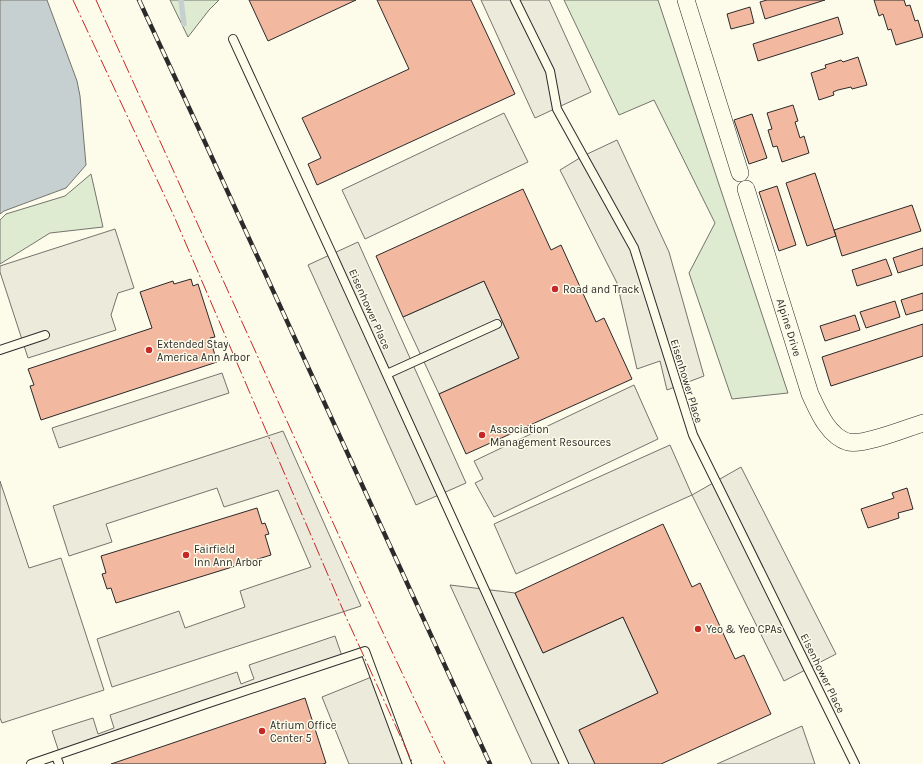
<svg xmlns="http://www.w3.org/2000/svg" width="923" height="764" font-family="Karla,sans-serif">
<rect width="100%" height="100%" fill="#fdfbea"/>
<!-- green -->
<path fill="#deebd1" stroke="#74746e" d="M170,0H219L209,10L188,37Z
M564,0H658L788,393L732,399L689,273L715,223L654,100L619,115Z
M91,174L103,227L50,233L0,264V220L6,214L65,196Z"/>
<!-- parking -->
<path fill="#eceadb" stroke="#74746e" d="M481,0H549L591,92L535,118Z
M504,113L528,162L365,239L342,190Z
M617,140L669,252L704,376L667,390L660,361L637,369L617,283L560,170L583,156Z
M115,229L134,288L118,293L111,315L116,330L28,358L0,272V266Z
M358,242L466,483L416,505L308,265Z
M484,281L519,358L439,394L403,317Z
M222,373L229,393L59,448L52,428Z
M634,385L658,439L494,517L475,483L483,479L474,461Z
M283,431L361,606L112,687L97,639L179,611L185,628L245,607L240,591L311,567L278,490L224,507L217,488L106,524L112,542L69,556L53,506Z
M670,445L692,495L741,467L836,654L784,681L692,495L516,574L494,524Z
M0,481L29,568L61,558L104,690L2,723L0,718Z
M450,585L515,593L543,653L623,617L658,693L579,730L595,764H532Z
M335,636L343,659L60,755L52,731L93,718L98,734L114,728L110,715L237,672L241,684L254,679L249,665Z
M374,676L407,764H349L322,697Z
M802,726L815,764H717Z"/>
<!-- water -->
<path fill="#c7d0d0" stroke="#74746e" d="M0,0H47L77,81L80,96L86,165L66,188L4,211L0,214Z"/>
<g fill="none" stroke-linecap="round" stroke-linejoin="round">
<!-- stream -->
<path stroke="#c7d0d0" stroke-width="5.5" d="M181,0L184,24"/>
</g>
<!-- building -->
<path fill="#f2b8a0" stroke="#2b2b2b" d="M249,0H356L268,41Z
M377,0H471L515,94L317,185L308,164L321,158L302,118L409,69Z
M767,0H825L765,19L760,2Z
M874,0H904L906,6L910,5L915,21L918,20L923,37L896,45L891,29L888,30L883,14L879,16Z
M750,7L754,23L731,29L727,14Z
M838,17L843,34L758,61L753,44Z
M858,57L867,85L852,89L851,87L838,90L833,92L834,95L819,100L811,73L826,68L825,65L832,63L841,60L843,62Z
M793,105L798,121L795,122L800,138L804,136L809,153L782,162L777,146L773,147L768,130L772,129L767,113Z
M752,114L767,158L749,164L734,120Z
M815,173L836,236L807,246L786,183Z
M777,186L796,245L779,251L759,192Z
M523,189L551,250L561,245L596,322L604,318L632,379L466,454L439,394L519,358L484,281L403,317L376,256Z
M912,205L921,231L842,256L834,230Z
M923,248V265L898,273L893,258Z
M886,259L892,275L857,286L852,270Z
M191,279L193,286L198,284L215,337L210,338L217,362L41,420L30,386L34,385L28,369L152,328L140,292L173,281L174,284Z
M923,293V310L906,315L901,300Z
M895,301L900,317L866,328L860,312Z
M855,315L860,330L825,341L820,326Z
M923,324V356L831,386L822,357Z
M907,488L913,509L898,513L899,518L868,528L861,509L894,498L892,493Z
M257,508L262,524L265,523L269,534L265,535L271,555L116,603L111,588L107,589L102,574L106,573L101,556Z
M663,524L692,587L700,583L735,659L744,655L771,714L661,764H595L579,730L658,693L623,617L543,653L515,593Z
M305,698L326,763L323,764H111Z"/>
<g fill="none" stroke-linecap="round" stroke-linejoin="round">
<!-- lane casing -->
<g stroke="#2b2b2b" stroke-width="10">
<path id="lane" d="M515,0L550,71L557,109L634,248L693,435L855,764
M233,39L332,254L564,764
M0,350L45,335
M387,374L497,324
M56,756L59,764
M31,764L203,705L365,651L407,764"/>
</g>
<!-- street casing -->
<g stroke="#2b2b2b" stroke-width="18">
<g id="street">
<path d="M686,0L740,173"/>
<path id="s1" d="M746,189L810,394C818,411 828,436 848,442C863,446 907,428 923,423"/>
</g>
</g>
<!-- lane -->
<use href="#lane" stroke="#fdfbea" stroke-width="8"/>
<!-- street -->
<use href="#street" stroke="#fdfbea" stroke-width="17"/>
<!-- rail casing -->
<g stroke="#2b2b2b" stroke-width="4.5">
<path id="rail" d="M139,0L198,127L490,764"/>
</g>
<!-- rail -->
<use href="#rail" stroke="#fdfbea" stroke-width="3" stroke-dasharray="9" stroke-linecap="butt"/>
<!-- power -->
<path stroke="#c62828" stroke-width="1" stroke-dasharray="14 3 2 3" stroke-linecap="butt" d="M73,0L174,216L346,617L413,764
M96,0L379,624L445,764"/>
</g>
<!-- markers -->
<g fill="#c62828" stroke="#fdfbea" stroke-width="1.5">
<circle cx="555" cy="289" r="4"/>
<circle cx="149" cy="350" r="4"/>
<circle cx="482" cy="435" r="4"/>
<circle cx="186" cy="555" r="4"/>
<circle cx="698" cy="629" r="4"/>
<circle cx="262" cy="731" r="4"/>
</g>
<g text-anchor="middle" stroke-width="3" stroke-linejoin="round" paint-order="stroke">
<!-- poi labels -->
<g font-size="11" fill="#2b2b2b" stroke="#fdfbea" text-anchor="start">
<text x="563" y="293">Road and Track</text>
<text x="157" y="348">Extended Stay<tspan x="157" dy="13">America Ann Arbor</tspan></text>
<text x="490" y="433">Association<tspan x="490" dy="13">Management Resources</tspan></text>
<text x="194" y="553">Fairfield<tspan x="194" dy="13">Inn Ann Arbor</tspan></text>
<text x="706" y="633">Yeo &amp; Yeo CPAs</text>
<text x="270" y="729">Atrium Office<tspan x="270" dy="13">Center 5</tspan></text>
</g>
<!-- street labels -->
<g font-size="11" fill="#2b2b2b" stroke="#fdfbea">
<text transform="translate(370 309) rotate(66)" y="4">Eisenhower Place</text>
<text dy="4" stroke="none"><textPath href="#s1" startOffset="145">Alpine Drive</textPath></text>
<text transform="translate(687 381) rotate(73)" y="4">Eisenhower Place</text>
<text transform="translate(823 673) rotate(64)" y="4">Eisenhower Place</text>
</g>
</g>
</svg>
